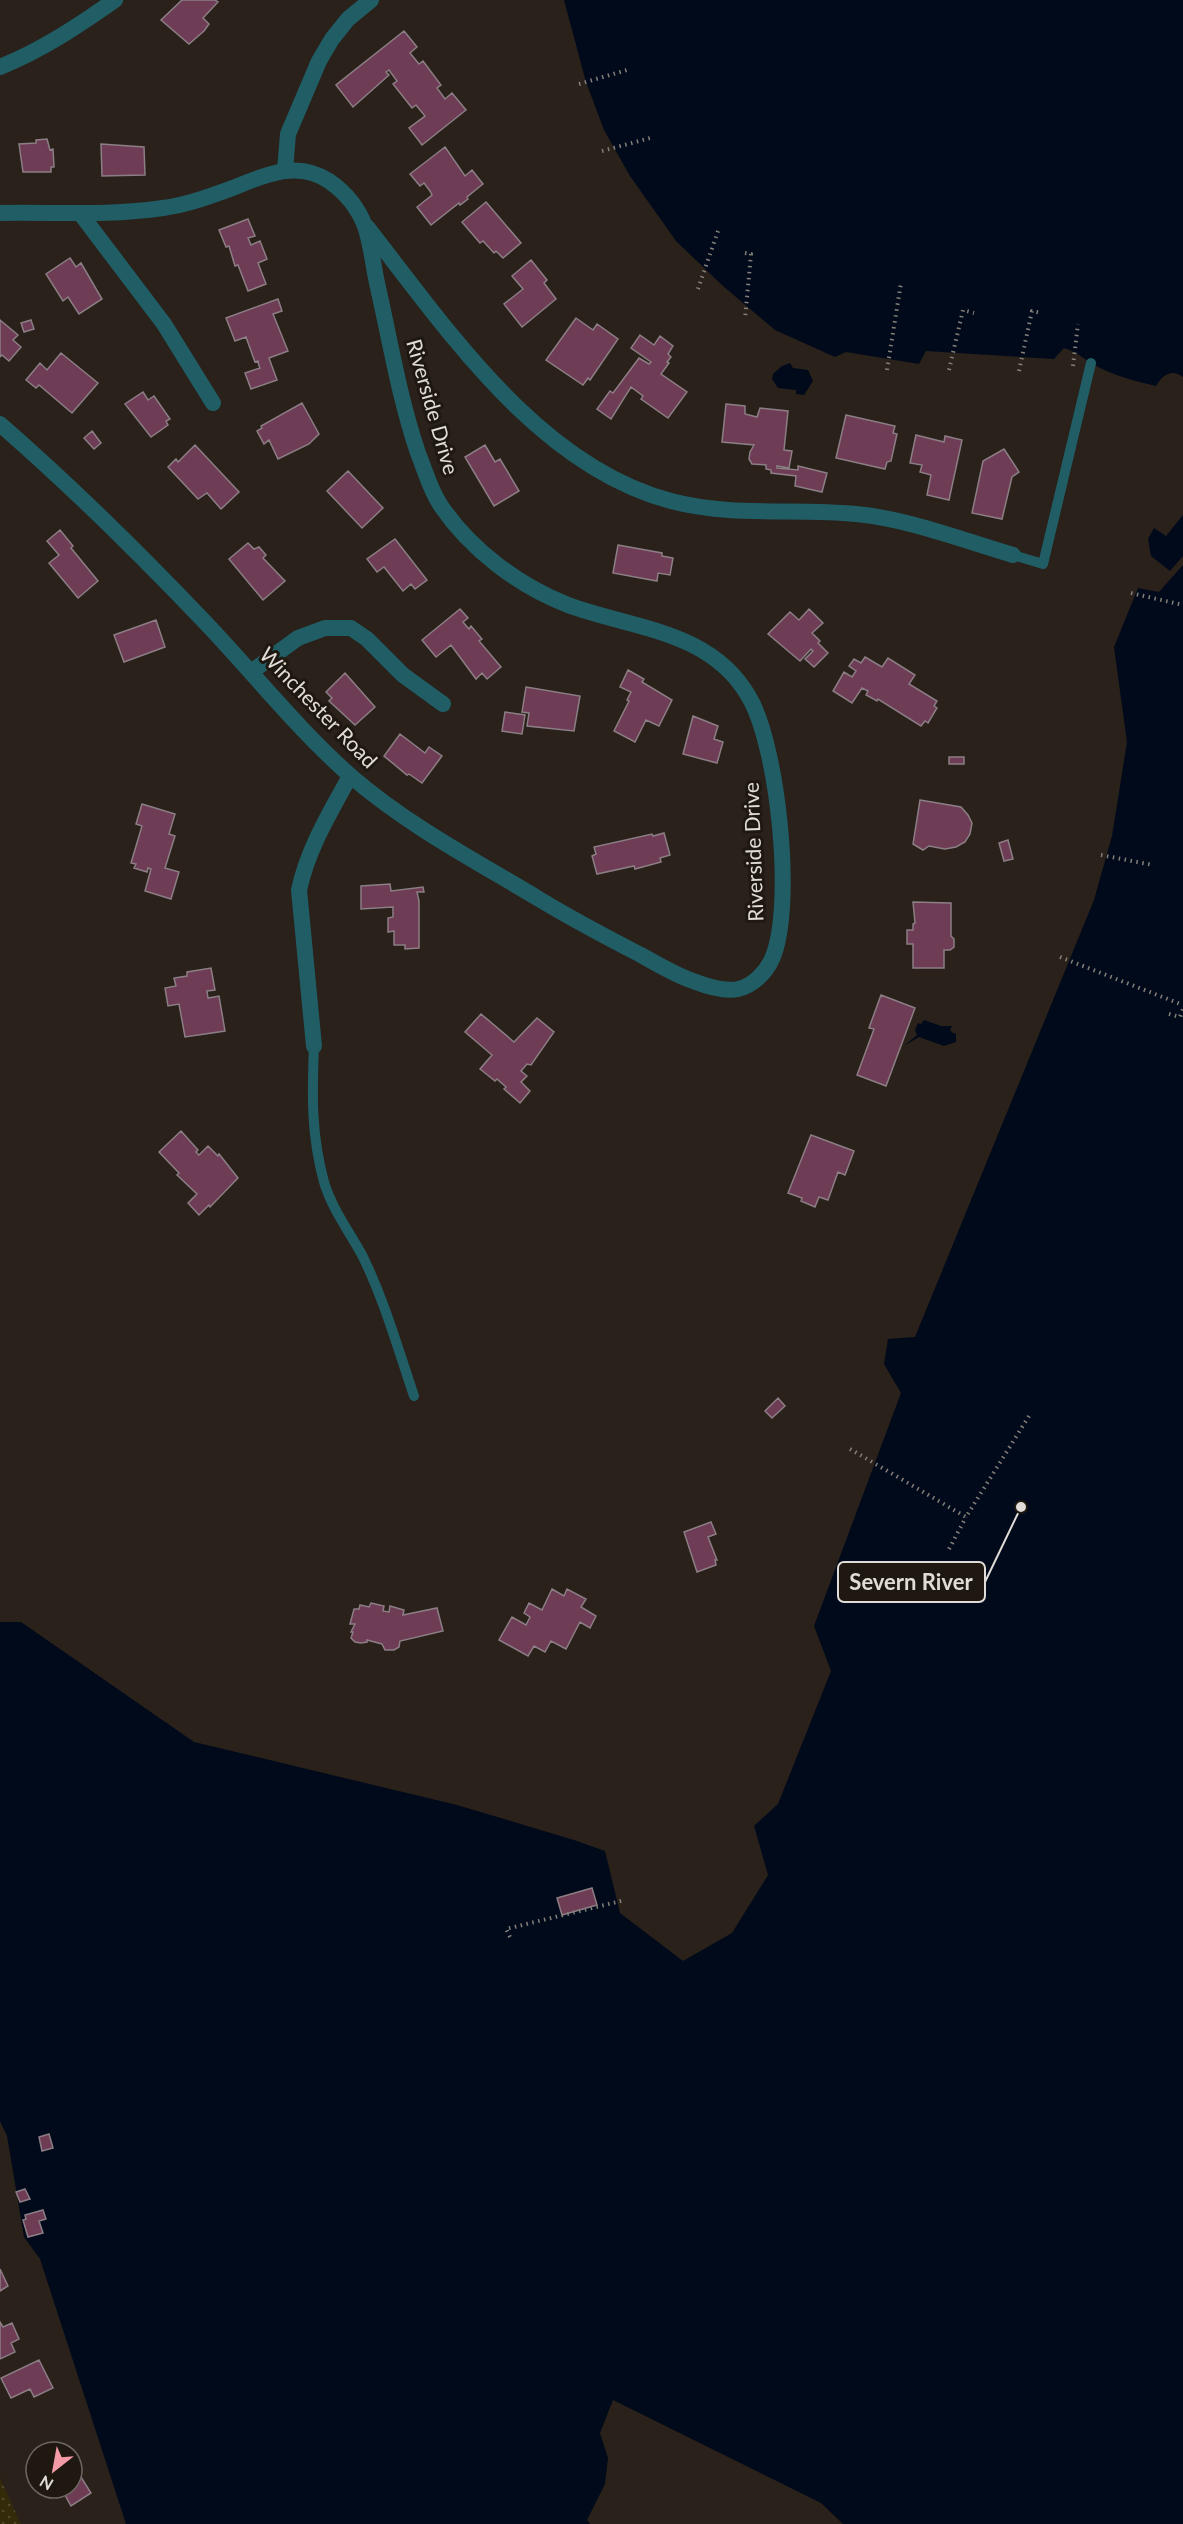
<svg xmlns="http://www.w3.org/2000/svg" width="1183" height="2524" font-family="Lato,sans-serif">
<defs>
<pattern id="sand-dots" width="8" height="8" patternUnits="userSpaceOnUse" patternTransform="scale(1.5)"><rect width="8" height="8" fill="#322a08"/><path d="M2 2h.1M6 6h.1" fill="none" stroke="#4f482b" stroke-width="1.8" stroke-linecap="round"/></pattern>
</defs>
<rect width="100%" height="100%" fill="#29211a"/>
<!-- sand -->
<path fill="url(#sand-dots)" d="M0,2478L21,2524H0Z"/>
<!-- water -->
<path fill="#000a1b" d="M564,0H1183V377C1172,368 1162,375 1156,386C1134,381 1112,375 1093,364C1081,357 1079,353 1064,348L1054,359L926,351L919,364L846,352L835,357L775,330L723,286L676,241L630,176L604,130L586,82Z
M790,363L793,368L808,370L813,381L804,395L796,394V390L778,388L772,379L773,374L782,366Z
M1183,515V556L1170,571L1151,556L1148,539L1154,528L1166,536Z
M1183,565V2524H843L821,2503L613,2400L600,2433L608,2458L605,2484L587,2520L590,2524H126L40,2259L24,2237L7,2136L0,2121V1622H21L194,1742L457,1805L574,1840L605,1851L620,1913L683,1961L732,1933L768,1875L754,1826L778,1804L831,1671L814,1626L901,1393L884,1364L888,1339L915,1337L1094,900L1112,836L1127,742L1114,647L1138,588L1159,592Z
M924,1020L941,1026H952L950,1030L954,1034L956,1033V1042L944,1046L919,1037L904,1046L917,1035L915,1030L918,1023L921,1024Z"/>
<!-- building -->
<path fill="#6f3c56" stroke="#8b7e84" stroke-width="1.5" d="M182,0H215L218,2L203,18L209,24L204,31L189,44L161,20Z
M404,31L417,47L410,53L419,64L423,61L441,85L437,88L445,99L452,93L466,110L422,145L409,128L425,116L416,105L412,108L393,84L397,81L389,70L386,72L389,75L353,107L336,85Z
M47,139L50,150L53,149L54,167H51V172H23L19,144L36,143V140Z
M101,144L144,147L145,175L102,176Z
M445,147L465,176L472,170L483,184L467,197L468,199L460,205L459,203L431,225L417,207L432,195L430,191L424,183L420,186L410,174Z
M486,202L521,243L503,258L496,251L494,253L483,241L480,243L462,222Z
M248,219L255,236L248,238L251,245L260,241L267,259L258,263L266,284L248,291L238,265L235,266L229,246L226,247L219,230Z
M70,258L76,267L81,263L102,299L79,314L68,297L63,301L46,274Z
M531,260L547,280L544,283L556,299L522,327L504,304L523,289L512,276Z
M278,299L282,311L273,314L288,351L269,358L277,380L251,389L245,373L260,368L259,366L258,361L255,362L246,337L235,341L226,318Z
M576,318L593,330L597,324L618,339L590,380L588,378L583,385L546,360Z
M0,320L18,335L13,340L21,347L9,361L2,355L0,357Z
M31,320L34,329L24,332L21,323Z
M640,335L654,345L660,336L673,346L668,354L671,357L667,362L669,363L661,374L687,392L668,418L641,399L643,396L631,387L611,419L597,409L610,391L613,393L639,358L649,364L651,362L631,348Z
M61,353L98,383L72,413L39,385L36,388L26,380L40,363L47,370Z
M143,392L148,400L154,396L170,419L166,421L168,425L151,437L125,404Z
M302,403L319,434L309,444L278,459L269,440L264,444L257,431L262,428L261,426Z
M726,404L745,406V414L757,417L760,408L788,411L784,450L792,451L789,468L777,466V468L798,470V466L827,473L822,492L795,486L796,476L771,473V470L766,469V465L752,464L749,459L750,452L754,445L722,442Z
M846,415L895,426L893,433L897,434L891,461L887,462L885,469L836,458Z
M92,431L101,443L94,449L84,438Z
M916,435L944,442L945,436L962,440L949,500L927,495L931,475L920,472L922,465L910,463Z
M195,445L239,492L221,509L207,493L198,499L168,467L176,459L178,462Z
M485,445L495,462L500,459L519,491L494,506L465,457Z
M1004,449L1019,472L1012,477L1002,519L972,513L983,461Z
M348,471L383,508L362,528L327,491Z
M60,530L73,546L71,548L98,581L78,598L49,563L59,555L47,541Z
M395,539L427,580L415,589L411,584L403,591L384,567L377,572L367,559Z
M248,543L254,549L259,547L266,555L263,558L285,581L263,600L229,559Z
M618,545L662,553V556L673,558L670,575L658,573L657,581L613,573Z
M460,609L468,618L463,622L469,629L471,626L482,639L479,641L501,667L487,679L482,673L476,679L451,645L436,657L422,640Z
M809,609L823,623L812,633L820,641L818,643L828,653L814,667L805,659L813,651L811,649L800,661L768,634L790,612L799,620Z
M156,620L165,647L124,662L114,635Z
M865,657L882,667L888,658L915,675L909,684L937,701L934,706L937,708L928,723L925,721L921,726L878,699L877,701L866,695L868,691L862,688L852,703L833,691L844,672L852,677L856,671L849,666L854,659L861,663Z
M628,670L644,679L642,682L672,700L659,726L646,720L635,742L614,731L629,701L627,700L631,692L620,687Z
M345,673L375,707L355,725L329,701L332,698L326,692Z
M526,687L580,696L574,731L527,726L529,713L522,712Z
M505,712L525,715L522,734L502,731Z
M693,716L718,726L714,739L723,742L717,763L683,754Z
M400,734L425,753L429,747L442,756L422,783L409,774L407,775L384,756Z
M949,757H964V764H949Z
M920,800L961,807L968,815L972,823L970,834L965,842L956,847L945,849L929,846L923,850L913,844Z
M142,804L175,814L169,834L175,836L165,868L179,872L171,899L145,891L151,869L148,868L147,872L134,868L136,864L131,863L142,826L136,824Z
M664,833L670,855L660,858L661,862L635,869L634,866L597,874L592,856L596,854L594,847L652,834L653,836Z
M1008,840L1013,859L1004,861L999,843Z
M390,884L391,891L423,887L424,892H417L419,901V948L405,949V945H394V931L388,932V918L393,917V907L361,909V886Z
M913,902L951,903V936L954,939V947L950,950H944V968H913V944H907V930H913V924L915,923Z
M211,968L215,990L207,991L208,998L219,996L225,1031L185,1037L179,1004L168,1006L165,988L176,986L174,978L187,976V972Z
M881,995L915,1008L886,1086L857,1075L874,1029L869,1028Z
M481,1014L514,1042L537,1018L554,1032L531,1065L527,1064L521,1071L527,1076L521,1082L530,1091L520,1103L504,1089L506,1087L497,1079L495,1081L480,1069L492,1055L465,1032Z
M181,1131L198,1150L196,1152L199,1155L208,1146L218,1156L219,1154L238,1178L210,1207L209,1205L199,1215L188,1203L197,1194L177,1175L179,1173L159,1152Z
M811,1135L854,1151L845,1175L838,1172L828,1200L819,1197L815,1207L801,1201L802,1198L788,1193Z
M778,1398L785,1406L772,1418L765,1411Z
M711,1522L716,1534L708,1537L717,1560H715L716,1565L697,1572L684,1532Z
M552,1589L564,1596L567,1589L586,1599L581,1607L596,1616L590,1628L580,1622L566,1649L551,1641L545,1652L534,1646L528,1656L499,1640L512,1617L526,1625L530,1617L524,1613L529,1603L542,1610Z
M371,1603L384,1606L383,1611L389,1612L390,1606L404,1610L403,1615L437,1608L443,1631L400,1641L399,1647L394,1650H385L382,1644L367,1640V1642L361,1643L355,1642L351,1638L353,1632H351L355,1624H350L354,1609H359L360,1605L369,1607Z
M592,1888L597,1905L562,1915L557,1898Z
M49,2134L53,2148L42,2151L39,2137Z
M25,2189L30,2199L20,2202L16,2192Z
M43,2210L46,2219L39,2221L43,2233L28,2237L23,2220L26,2219L25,2215Z
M0,2269L8,2286L0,2291Z
M0,2322L3,2327L12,2323L19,2339L11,2343L15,2352L0,2359Z
M39,2360L53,2388L34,2397L30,2389L11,2398L1,2378Z
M73,2475L76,2480L81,2477L91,2493L71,2506L61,2488H72Z"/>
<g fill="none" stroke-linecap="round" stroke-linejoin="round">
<!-- path -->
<path stroke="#857f79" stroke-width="4" stroke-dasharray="1.5 4.5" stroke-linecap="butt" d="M579,84L627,70
M602,151L654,137
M745,253L751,254L745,319
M698,289L718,231
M1073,366L1078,324
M887,370L901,283
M949,370L963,310L974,313
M1019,371L1032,311L1041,313
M1131,593L1183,605
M1101,855L1153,865
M1060,957L1183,1005
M1169,1014L1180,1017L1183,1009
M850,1449L966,1517L1029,1416
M949,1549L966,1517
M510,1937L506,1929L625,1900"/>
<!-- service -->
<path stroke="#205d65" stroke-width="10" d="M1013,555L1043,564L1091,363
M314,1046C312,1095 311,1134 324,1182C332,1209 349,1231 362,1255C384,1299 398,1349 414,1396"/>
<!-- minor -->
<path stroke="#205d65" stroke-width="16" d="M0,67C42,50 78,26 115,0
M285,170L288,134L319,61L332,39L348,19L371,0
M0,213C54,212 109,216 163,208C186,205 208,197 230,189C263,176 296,159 329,181C345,192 358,208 365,226C371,244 373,264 377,283C390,340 399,397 418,453C425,470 430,490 441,506C471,550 519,586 568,605C633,629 711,630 749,697C778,746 795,907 772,959C766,972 753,986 738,989C724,992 706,986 693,981C675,975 657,964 641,955C606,937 572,919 539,899C476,861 409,826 353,778C298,730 252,671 201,618C137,551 70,485 0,424
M80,213L164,324L213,403
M367,227C447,329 538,466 671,501C731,517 795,508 856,514C909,519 962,540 1013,555
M251,672L298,638L325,628H351L367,639L403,675L443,704
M314,1046L299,890C308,848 330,813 350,776"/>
</g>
<g text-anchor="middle" stroke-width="6" stroke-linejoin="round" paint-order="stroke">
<!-- street labels -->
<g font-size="21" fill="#e1dcd7" stroke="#1f1811">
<text transform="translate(432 407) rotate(74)" y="7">Riverside Drive</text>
<text transform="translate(318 708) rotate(46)" y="7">Winchester Road</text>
<text transform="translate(754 852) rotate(-92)" y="7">Riverside Drive</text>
</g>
</g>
<!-- callouts -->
<path fill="none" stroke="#e1dcd7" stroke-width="2" d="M1021 1507L985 1582"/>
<circle fill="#e1dcd7" stroke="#1f1811" stroke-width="2" cx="1021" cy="1507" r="6"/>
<rect fill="#1f1811" stroke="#e1dcd7" stroke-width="2" x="838" y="1562" width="147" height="40" rx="6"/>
<g font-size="22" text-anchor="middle" font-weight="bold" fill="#e1dcd7">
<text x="911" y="1590">Severn River</text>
</g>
<!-- north arrow -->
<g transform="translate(54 2470) rotate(211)"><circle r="28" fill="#1f1811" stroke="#6d6660" stroke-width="1.5"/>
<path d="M0-4.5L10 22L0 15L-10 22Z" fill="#f39aa7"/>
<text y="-9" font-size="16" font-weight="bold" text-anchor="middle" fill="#e1dcd7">N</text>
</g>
</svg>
